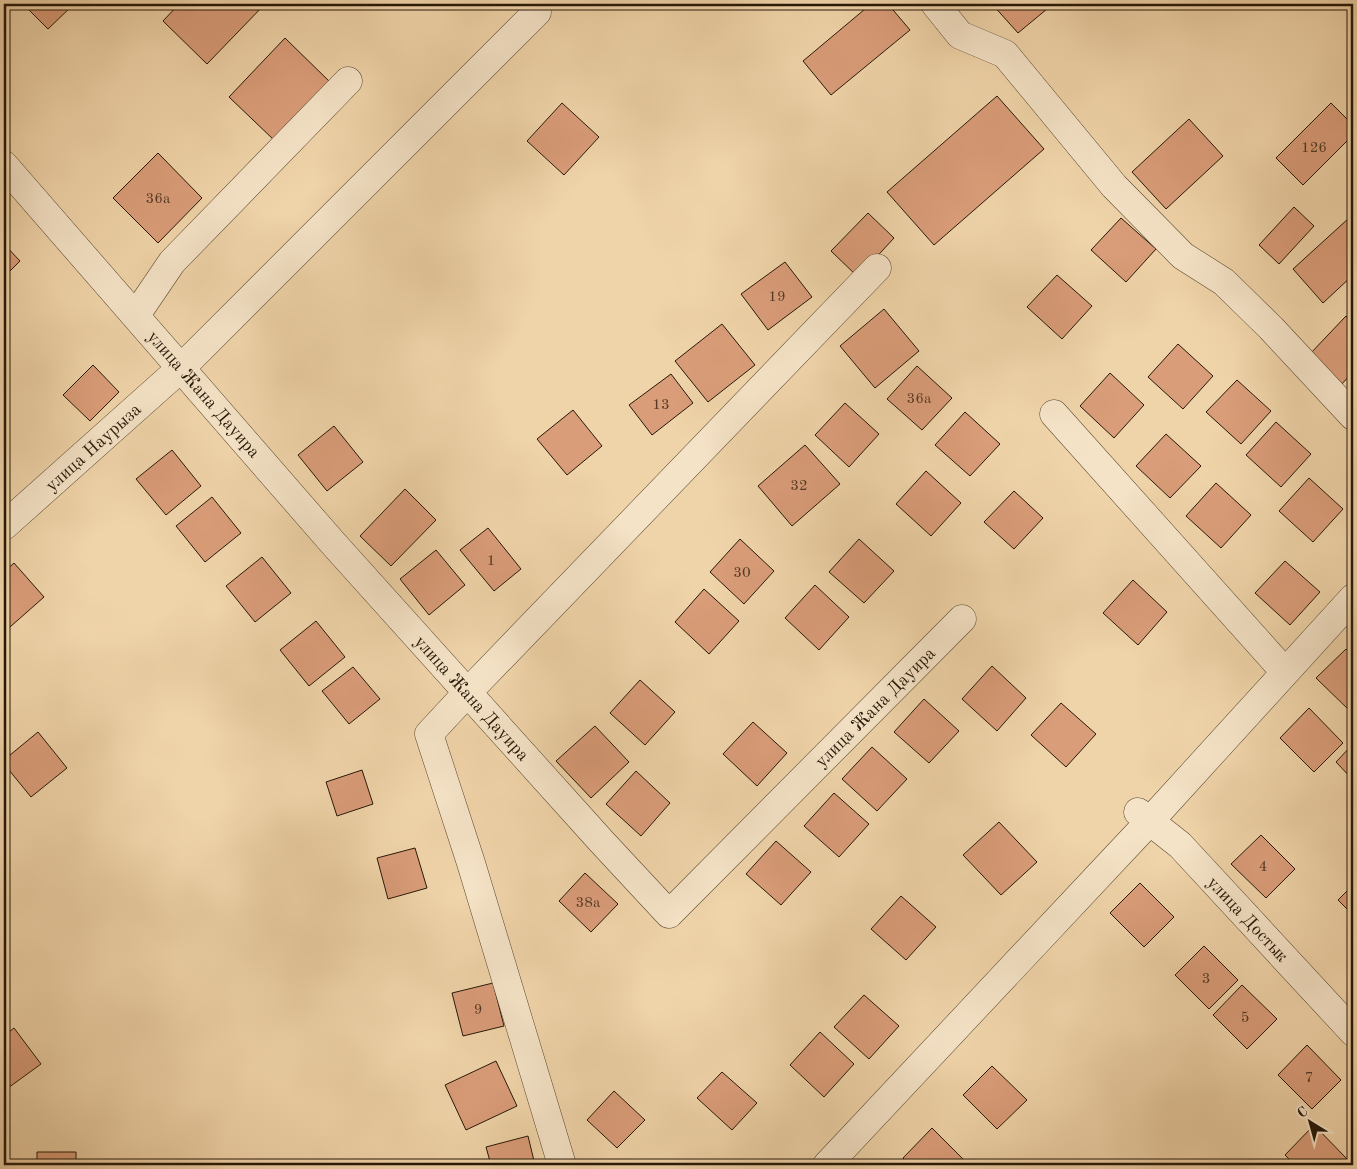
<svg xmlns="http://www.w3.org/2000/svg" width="1357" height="1169" font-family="'Old Standard TT',serif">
<rect width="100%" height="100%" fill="#f0d4a9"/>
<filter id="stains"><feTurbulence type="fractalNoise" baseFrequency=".004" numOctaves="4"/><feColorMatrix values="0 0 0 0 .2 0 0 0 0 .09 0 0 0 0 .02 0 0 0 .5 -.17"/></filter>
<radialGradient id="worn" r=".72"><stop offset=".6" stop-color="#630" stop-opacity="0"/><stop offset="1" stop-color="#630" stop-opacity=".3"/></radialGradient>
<!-- building -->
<path fill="#da9d79" stroke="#261808" d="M23,4H74L48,29Z
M179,4H265L207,64L163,21Z
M871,4H888L910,30L831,95L803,61Z
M992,4H1053L1018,33Z
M285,38L331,83L275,141L229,97Z
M997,96L1044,149L934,245L887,192Z
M562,103L599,137L564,175L527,141Z
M1331,103L1353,125V135L1303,185L1276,158Z
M1189,119L1223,156L1166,209L1132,172Z
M158,153L202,198L158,243L113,198Z
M1294,207L1314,226L1279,264L1259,245Z
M868,213L894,238L858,277L831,251Z
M1121,218L1156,249L1126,282L1091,250Z
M1349,218L1353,223V275L1323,303L1293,269Z
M4,244L20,261L4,277Z
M785,262L812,297L768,330L741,294Z
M1057,275L1092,306L1062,339L1027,307Z
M884,309L919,351L875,388L840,346Z
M1346,316L1353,324V372L1340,386L1309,355Z
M722,324L755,365L708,402L675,361Z
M1178,344L1213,376L1183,409L1148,377Z
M93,365L119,392L90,421L63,395Z
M917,366L952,398L922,430L887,399Z
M1110,373L1144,405L1114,438L1080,406Z
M671,374L693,403L652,435L629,405Z
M1237,380L1271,411L1241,444L1206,412Z
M845,403L879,434L849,467L815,435Z
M573,410L602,446L567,475L537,439Z
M965,412L1000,444L970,476L935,445Z
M1276,422L1311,454L1281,487L1246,455Z
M334,426L363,462L327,491L298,455Z
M1166,434L1201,466L1170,498L1136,466Z
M805,445L840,484L792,526L758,486Z
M172,450L201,486L166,515L136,479Z
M926,471L961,503L931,536L896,504Z
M1309,478L1343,509L1313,542L1279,511Z
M1216,483L1251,515L1221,548L1186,516Z
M405,489L436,520L391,566L360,536Z
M1014,491L1043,518L1014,549L984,522Z
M212,497L241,533L205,562L176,526Z
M488,528L521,569L494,591L460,550Z
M740,539L774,571L744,604L710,572Z
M859,539L894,571L864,603L829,572Z
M436,550L465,585L429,615L400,579Z
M262,557L291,593L255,622L226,586Z
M1285,561L1320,592L1290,625L1255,593Z
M14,563L44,597L10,627L4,620V572Z
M1133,580L1167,612L1138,645L1103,613Z
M815,585L849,617L819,650L785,618Z
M704,589L739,621L709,654L675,622Z
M316,621L345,657L309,686L280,650Z
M1346,649L1353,656V709L1351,712L1316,678Z
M992,666L1026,698L997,731L962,699Z
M353,667L380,699L349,724L322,691Z
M640,680L675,712L645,745L610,713Z
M924,699L959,731L929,763L894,732Z
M1061,703L1096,734L1066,767L1031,735Z
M1309,708L1343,743L1314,772L1280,738Z
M753,722L787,753L757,786L723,754Z
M595,726L629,762L591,798L556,761Z
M38,732L67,768L31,797L4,764V760Z
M1353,744V780L1336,762Z
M872,747L907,779L877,811L842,779Z
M362,770L373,804L337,816L326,782Z
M636,771L670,803L641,836L606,804Z
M834,793L869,824L839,857L804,826Z
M999,822L1037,862L1001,895L963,855Z
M1261,835L1295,869L1266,898L1231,864Z
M776,841L811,872L781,905L746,874Z
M415,848L427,888L388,899L377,858Z
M585,873L618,904L591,932L559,901Z
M1140,883L1174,917L1144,947L1110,913Z
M1353,885V915L1338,900Z
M901,896L936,927L906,960L871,929Z
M1204,946L1238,980L1209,1009L1175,975Z
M493,983L504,1026L463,1036L452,993Z
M1242,985L1277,1019L1247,1049L1213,1015Z
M864,995L899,1026L869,1059L834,1027Z
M14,1028L41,1064L8,1088L4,1083V1036Z
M820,1032L854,1064L824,1097L790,1065Z
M1307,1045L1341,1080L1312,1109L1278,1075Z
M496,1061L517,1106L466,1130L445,1085Z
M992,1066L1027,1100L997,1129L963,1095Z
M722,1072L757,1103L732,1130L697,1098Z
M614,1091L645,1120L617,1148L587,1120Z
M1314,1125L1348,1160L1343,1165H1295L1285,1155Z
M932,1128L966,1162L963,1165H910L903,1158Z
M528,1136L535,1165H491L486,1147Z
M37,1152H76V1165H37Z"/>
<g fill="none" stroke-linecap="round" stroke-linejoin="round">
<!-- minor casing -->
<g stroke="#584730" stroke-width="29">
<path id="minor" d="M935,4L960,35L1005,54L1114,186L1183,256L1224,282L1271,328L1353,416
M4,165L332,542L602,842L669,914L962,619
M136,315L172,262L348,81
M1054,414L1285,672
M4,526L181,368L537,12
M1138,812L1180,845L1353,1032
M562,1165L471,863L429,734L467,693L877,268
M827,1165L1149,822L1353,598"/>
</g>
<!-- minor -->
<use href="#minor" stroke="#f5e3c7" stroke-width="28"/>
</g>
<g text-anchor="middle" stroke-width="4.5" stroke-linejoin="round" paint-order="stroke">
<!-- number labels -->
<g font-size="15" fill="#533924">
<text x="1314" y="152">126</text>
<text x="158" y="203">36а</text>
<text x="777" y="301">19</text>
<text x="919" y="403">36а</text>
<text x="661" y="409">13</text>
<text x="799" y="490">32</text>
<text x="491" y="565">1</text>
<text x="742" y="577">30</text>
<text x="1263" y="871">4</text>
<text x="588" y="907">38а</text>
<text x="1206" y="983">3</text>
<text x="478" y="1014">9</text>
<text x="1245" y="1022">5</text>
<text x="1309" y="1082">7</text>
</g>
<!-- street labels -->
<g font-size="18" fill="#261808" stroke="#f5e3c7">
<text transform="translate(204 394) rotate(49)" y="6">улица Жана Дауира</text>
<text transform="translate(93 447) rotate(-42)" y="6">улица Наурыза</text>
<text transform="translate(472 698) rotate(48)" y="6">улица Жана Дауира</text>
<text transform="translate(875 707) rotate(-45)" y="6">улица Жана Дауира</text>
<text transform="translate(1248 919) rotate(47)" y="6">улица Достык</text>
</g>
</g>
<!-- margin -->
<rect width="1357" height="1169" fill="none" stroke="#f0d4a9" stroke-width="20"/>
<rect x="5" y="5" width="1347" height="1159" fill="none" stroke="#261808" stroke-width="2.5"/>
<rect x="10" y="10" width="1337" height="1149" fill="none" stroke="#261808"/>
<!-- north arrow -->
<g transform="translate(1310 1122) rotate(323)" stroke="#f5e3c7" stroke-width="4" paint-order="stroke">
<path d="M0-4L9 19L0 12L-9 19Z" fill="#261808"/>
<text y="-8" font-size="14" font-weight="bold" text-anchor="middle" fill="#261808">С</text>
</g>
<rect width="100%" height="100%" filter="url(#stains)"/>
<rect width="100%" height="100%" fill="url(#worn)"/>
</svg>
